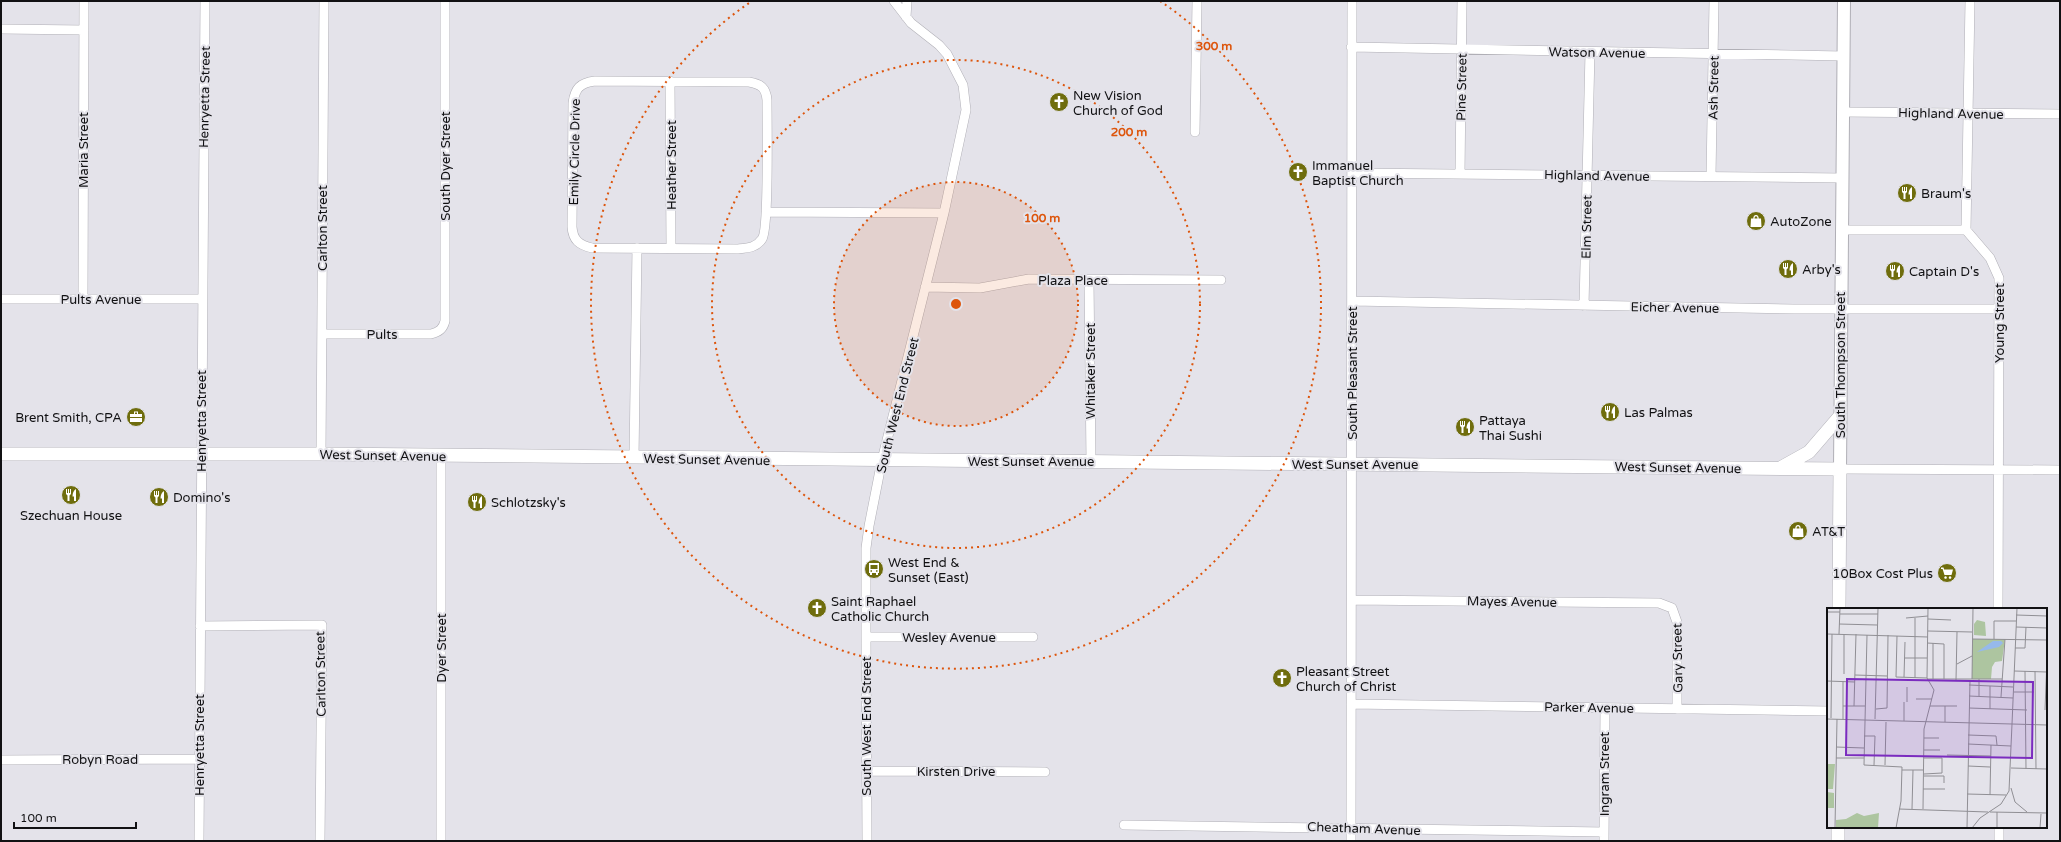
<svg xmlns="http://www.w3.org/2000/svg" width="2061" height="842" font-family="'Varela Round',sans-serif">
<rect width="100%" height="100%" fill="#e4e3ea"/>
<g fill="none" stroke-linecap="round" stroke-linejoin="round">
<!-- minor casing -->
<g stroke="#b0afb6" stroke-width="10">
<path id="minor" d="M1970,1L1966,230L1990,258L1999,278L1998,609
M906,17L907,1
M1,29L84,30
M1351,47L1843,56
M595,81L749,82C761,84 766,88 767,100C767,120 769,230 762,239C756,248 747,248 737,249L592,248C579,245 573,240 572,227L573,103C575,88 580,83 595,81Z
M670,81L671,248
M1842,112L2060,114
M1195,132L1197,1
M1352,173L1842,178
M1460,174L1462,1
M1711,176L1714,1
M766,212L944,213
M1841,230H1966
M1089,280L1091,462
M925,287L980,288L1029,279L1221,280
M1,299H202
M83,299L84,1
M1352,301L1794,309H1999
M1584,306L1590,52
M322,334H431C439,332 443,329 445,321V1
M321,454L324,1
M441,456V841
M634,458L637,248
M1840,469L2060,470
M1352,600L1659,603L1672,608L1677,622V709
M200,626L322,625L320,841
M866,637H1033
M1351,704L1828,711
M1,760L199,759
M867,771L1045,772
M1124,825L1604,832
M1999,827V841
M199,841L205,1
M867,841L866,637V548L869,526L882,460L944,213L966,110L963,85L947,54L939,45L911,23L894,1
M1351,841L1352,1
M1604,841L1605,708"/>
</g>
<!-- major casing -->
<g stroke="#b0afb6" stroke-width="14">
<path id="major" d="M1840,469L1844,1"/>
</g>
<!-- highway casing -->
<g stroke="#b0afb6" stroke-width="14">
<path id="highway" d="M1,454H321L1840,469L1839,609
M1782,467L1809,452L1840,416
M1838,827V841"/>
</g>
<!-- minor -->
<use href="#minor" stroke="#fff" stroke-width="9"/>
<!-- major -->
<use href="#major" stroke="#fff" stroke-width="12"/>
<!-- highway -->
<use href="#highway" stroke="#fff" stroke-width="13"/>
</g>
<!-- distance rings -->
<circle cx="956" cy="304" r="122" fill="#dd550c" fill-opacity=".12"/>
<g fill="none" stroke="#dd550c" stroke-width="2" stroke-dasharray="2 4">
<circle cx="956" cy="304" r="122"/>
<circle cx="956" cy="304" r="244"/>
<path d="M1160 1A365 365 0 1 1 752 1"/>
</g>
<!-- icons -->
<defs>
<g id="church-disc" transform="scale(1)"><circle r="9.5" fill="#6f6d0d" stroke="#e4e3ea"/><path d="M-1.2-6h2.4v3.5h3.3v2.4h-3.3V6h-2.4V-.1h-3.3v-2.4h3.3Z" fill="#fff"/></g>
<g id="restaurant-disc" transform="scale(1)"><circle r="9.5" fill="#6f6d0d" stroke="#e4e3ea"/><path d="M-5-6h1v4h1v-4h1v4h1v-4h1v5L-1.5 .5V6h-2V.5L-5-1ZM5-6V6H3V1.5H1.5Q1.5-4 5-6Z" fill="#fff"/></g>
<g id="shop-disc" transform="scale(1)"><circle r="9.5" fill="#6f6d0d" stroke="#e4e3ea"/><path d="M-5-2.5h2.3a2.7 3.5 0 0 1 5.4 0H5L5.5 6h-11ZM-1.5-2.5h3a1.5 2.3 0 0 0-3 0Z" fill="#fff"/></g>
<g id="office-disc" transform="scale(1)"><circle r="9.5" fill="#6f6d0d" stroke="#e4e3ea"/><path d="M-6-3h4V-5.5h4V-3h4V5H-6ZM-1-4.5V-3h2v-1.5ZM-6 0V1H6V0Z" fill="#fff"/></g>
<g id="bus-disc" transform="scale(1)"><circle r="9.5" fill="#6f6d0d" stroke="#e4e3ea"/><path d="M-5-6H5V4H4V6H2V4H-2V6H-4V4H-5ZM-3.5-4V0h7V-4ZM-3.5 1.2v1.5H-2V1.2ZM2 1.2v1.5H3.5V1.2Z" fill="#fff"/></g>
<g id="supermarket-disc" transform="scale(1)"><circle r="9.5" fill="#6f6d0d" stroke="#e4e3ea"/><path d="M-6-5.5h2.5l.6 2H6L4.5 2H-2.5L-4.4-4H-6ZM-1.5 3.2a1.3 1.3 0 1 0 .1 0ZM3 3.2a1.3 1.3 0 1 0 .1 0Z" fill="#fff"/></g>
</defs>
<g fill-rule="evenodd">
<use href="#church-disc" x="1059" y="102"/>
<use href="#church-disc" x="1298" y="172"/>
<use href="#restaurant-disc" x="1907" y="193"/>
<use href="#shop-disc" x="1756" y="221"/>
<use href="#restaurant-disc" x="1788" y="269"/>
<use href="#restaurant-disc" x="1895" y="271"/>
<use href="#restaurant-disc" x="1610" y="412"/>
<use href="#office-disc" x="136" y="417"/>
<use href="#restaurant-disc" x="1465" y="427"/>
<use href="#restaurant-disc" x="71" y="495"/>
<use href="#restaurant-disc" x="159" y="497"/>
<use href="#restaurant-disc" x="477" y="502"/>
<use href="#shop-disc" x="1798" y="531"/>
<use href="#bus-disc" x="874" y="569"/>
<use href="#supermarket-disc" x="1947" y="573"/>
<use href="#church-disc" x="817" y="608"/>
<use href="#church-disc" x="1282" y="678"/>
</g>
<g text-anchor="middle" stroke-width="4" stroke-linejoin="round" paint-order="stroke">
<!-- street labels -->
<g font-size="13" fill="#111113" stroke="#e4e3ea">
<text transform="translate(1597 52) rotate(1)" y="5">Watson Avenue</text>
<text transform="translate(1461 87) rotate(-89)" y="5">Pine Street</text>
<text transform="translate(1713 88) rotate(-89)" y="5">Ash Street</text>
<text transform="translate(204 97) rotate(-89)" y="5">Henryetta Street</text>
<text transform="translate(1951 113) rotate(1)" y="5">Highland Avenue</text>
<text transform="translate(83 150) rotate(-90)" y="5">Maria Street</text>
<text transform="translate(574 152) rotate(-89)" y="5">Emily Circle Drive</text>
<text transform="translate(671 165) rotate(-90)" y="5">Heather Street</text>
<text transform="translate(445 166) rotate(-90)" y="5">South Dyer Street</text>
<text transform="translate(1597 175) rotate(1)" y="5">Highland Avenue</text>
<text transform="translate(1586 227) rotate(-89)" y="5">Elm Street</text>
<text transform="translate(322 228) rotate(-90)" y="5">Carlton Street</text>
<text x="1073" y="285">Plaza Place</text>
<text x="101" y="304">Pults Avenue</text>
<text transform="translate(1675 307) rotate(1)" y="5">Eicher Avenue</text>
<text transform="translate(1999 323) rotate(-90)" y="5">Young Street</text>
<text x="382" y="339">Pults</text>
<text transform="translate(1840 365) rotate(-90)" y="5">South Thompson Street</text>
<text transform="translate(1090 371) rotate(-90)" y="5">Whitaker Street</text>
<text transform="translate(1352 373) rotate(-90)" y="5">South Pleasant Street</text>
<text transform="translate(897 405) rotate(-76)" y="5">South West End Street</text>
<text transform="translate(201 421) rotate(-90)" y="5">Henryetta Street</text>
<text transform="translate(383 455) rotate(1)" y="5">West Sunset Avenue</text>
<text transform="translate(707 459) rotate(1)" y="5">West Sunset Avenue</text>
<text x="1031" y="466">West Sunset Avenue</text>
<text x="1355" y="469">West Sunset Avenue</text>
<text transform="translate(1678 467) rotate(1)" y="5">West Sunset Avenue</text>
<text transform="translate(1512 601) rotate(1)" y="5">Mayes Avenue</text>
<text x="949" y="642">Wesley Avenue</text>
<text transform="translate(441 648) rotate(-90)" y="5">Dyer Street</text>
<text transform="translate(1677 658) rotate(-91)" y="5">Gary Street</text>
<text transform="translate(320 674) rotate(-91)" y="5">Carlton Street</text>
<text transform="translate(1589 707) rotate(1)" y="5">Parker Avenue</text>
<text transform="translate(866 726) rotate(-90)" y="5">South West End Street</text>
<text transform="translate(199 745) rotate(-90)" y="5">Henryetta Street</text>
<text x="100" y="764">Robyn Road</text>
<text x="956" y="776">Kirsten Drive</text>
<text transform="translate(1604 774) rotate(-90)" y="5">Ingram Street</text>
<text transform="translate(1364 828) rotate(2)" y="5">Cheatham Avenue</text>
</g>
<!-- poi labels -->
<g font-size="13" fill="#111113" stroke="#e4e3ea" text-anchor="start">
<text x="1073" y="100">New Vision<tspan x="1073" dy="15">Church of God</tspan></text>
<text x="1312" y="170">Immanuel<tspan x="1312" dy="15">Baptist Church</tspan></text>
<text x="1921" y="198">Braum's</text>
<text x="1770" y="226">AutoZone</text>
<text x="1802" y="274">Arby's</text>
<text x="1909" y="276">Captain D's</text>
<text x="1624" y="417">Las Palmas</text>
<text x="122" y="422" text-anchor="end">Brent Smith, CPA</text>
<text x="1479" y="425">Pattaya<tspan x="1479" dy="15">Thai Sushi</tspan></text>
<text x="173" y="502">Domino's</text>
<text x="491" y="507">Schlotzsky's</text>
<text x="71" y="520" text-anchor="middle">Szechuan House</text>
<text x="1812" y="536">AT&amp;T</text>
<text x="888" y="567">West End &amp;<tspan x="888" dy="15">Sunset (East)</tspan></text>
<text x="1933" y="578" text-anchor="end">10Box Cost Plus</text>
<text x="831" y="606">Saint Raphael<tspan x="831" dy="15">Catholic Church</tspan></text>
<text x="1296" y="676">Pleasant Street<tspan x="1296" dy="15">Church of Christ</tspan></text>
</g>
</g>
<!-- overview -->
<g transform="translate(1827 608)">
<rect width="220" height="220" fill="#e4e3ea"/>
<path d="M150,12L158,14L159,28L147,27V16ZM145,31H178L175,53L168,54L165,59L164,71H145ZM0,156H8L6,181H0ZM0,184L7,185V200H0ZM30,205L37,208L52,205L51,220H9V212L19,211Z" fill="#adc5a0"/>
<path d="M166,33H174L176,35L172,39L150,44Z" fill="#96b9eb"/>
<path fill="none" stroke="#908f94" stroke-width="1" d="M0,4H13M13,6H51M189,7L220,8M79,10L101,8M88,10V70M101,11L124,12M12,16L50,17M189,19L220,20M101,23L145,24M0,26L101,29M12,26L13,0M40,27L37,157L75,159L74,193L69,220M70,28L69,69L100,70M145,31L220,32M167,31V13H189M100,35L117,36V71M188,40H198L199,19M78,50H100M130,56L145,48M187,63L220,64M198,63L199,161M208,63L209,161M17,66V26M28,67L60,68M77,69L78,34M100,71H175M106,71V35M145,71L146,0M129,72L130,24M0,73L28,74M142,77L186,79M187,84H207M142,88L186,90M152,88V71M174,89L178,31M89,91H105M80,94V79M16,98H38M27,98L29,26M103,98H130M142,100L200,102M49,101L60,100L61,27M163,101V78M218,102L220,51M4,110L5,26M0,111L185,116L182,183L174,196L153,210L145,220M48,111L51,0M16,112V73M77,113V94M118,114V98M185,116L220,117M185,116L190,0M141,127L169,128L170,137M37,128H48L47,157M97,130H112M141,136L184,138M9,139L37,140M97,142H113M120,147L164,148M9,150H37M58,157L59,114M141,158L163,159M184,160L220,161M75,162H97M97,166L115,165V150H97M97,168H117V175M184,180L188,194L200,204M96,181H118M140,186L179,187M163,187L164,137M72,201L161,204M85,201L86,162M96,201L97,121L107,82L100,70L101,0M163,204L220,205M8,220L10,111M140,220L143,72M170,220V204M213,220L214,206"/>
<path fill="#7b2cbf" fill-opacity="0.15" stroke="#7b2cbf" stroke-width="2" d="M20,71L206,74L205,150L19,147Z"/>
<rect width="220" height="220" fill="none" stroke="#111113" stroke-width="2"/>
</g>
<circle cx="956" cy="304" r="6" fill="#dd550c" stroke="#e4e3ea" stroke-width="2"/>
<g font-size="12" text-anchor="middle" font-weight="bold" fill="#dd550c" stroke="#e4e3ea" stroke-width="4" stroke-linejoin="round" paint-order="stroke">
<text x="1214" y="50">300 m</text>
<text x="1129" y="136">200 m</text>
<text x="1042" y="222">100 m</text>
</g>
<!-- border -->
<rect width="2061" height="842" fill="none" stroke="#111113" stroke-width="4"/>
<!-- scale -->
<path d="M14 822v6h122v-6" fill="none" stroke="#111113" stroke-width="2"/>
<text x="20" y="822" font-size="12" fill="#111113" stroke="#e4e3ea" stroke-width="3" paint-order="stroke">100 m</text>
</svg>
